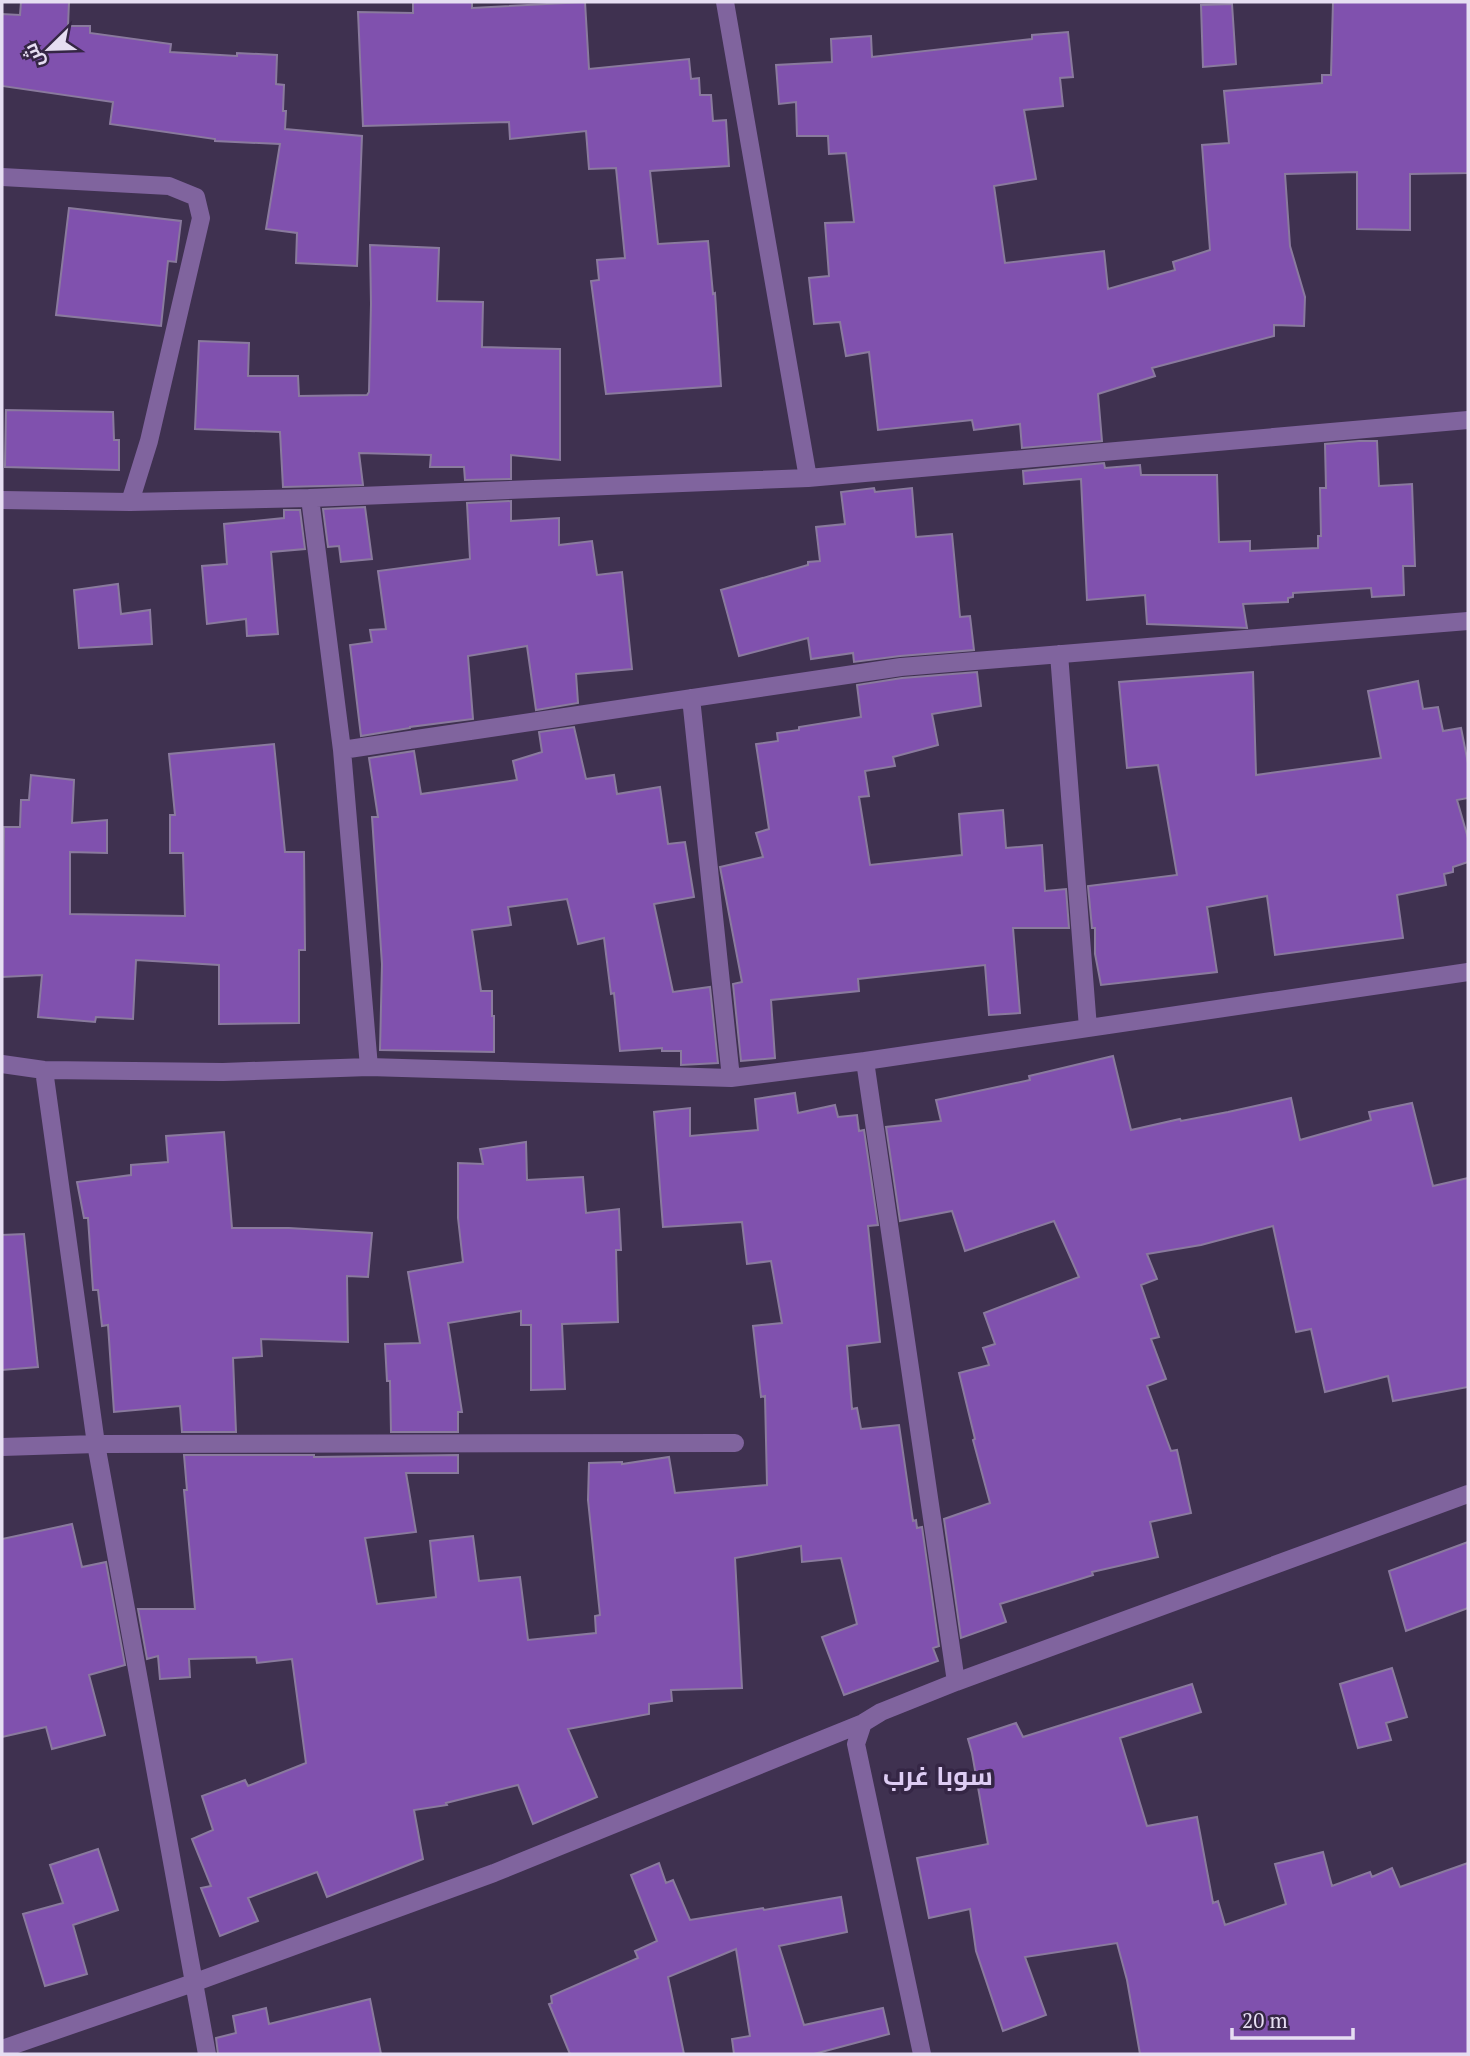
<svg xmlns="http://www.w3.org/2000/svg" width="1470" height="2056" font-family="'PT Serif',Cairo,serif">
<rect width="100%" height="100%" fill="#3f3150"/>
<!-- building -->
<path fill="#8051ae" stroke="#8a7a9e" stroke-width="2" d="M21,2H69L68,26H90V33L171,44L170,52L237,56V53L277,55L276,84L284,85L283,111H286L285,129L362,136L357,266L296,263L297,233L266,229L280,144L215,141V139L110,124L113,102L2,86V14L20,15Z
M413,2H472V8L585,2L589,69L689,59L691,79L699,78L700,95H711L713,121L726,120L729,166L650,171L658,244L708,241L713,294L715,293L721,386L606,394L591,281L599,280L597,260L625,258L616,168L589,169L586,131L510,139L509,122L363,126L358,12L413,13Z
M1333,2H1468V173L1410,174V230L1357,229V172L1285,174L1290,246L1305,297L1304,326L1274,325V336L1152,368L1155,376L1098,394L1102,441L1022,448L1020,424L974,430L972,420L878,430L869,352L846,356L840,322L814,324L809,278L829,276L825,223L854,222L846,153L829,154L828,136H797L796,102L779,104L776,65L832,62L831,39L871,36L872,57L1032,39V35L1068,32L1073,77L1060,78L1063,106L1024,110L1036,179L994,186L1005,263L1104,251L1108,289L1175,270L1173,262L1210,250L1202,145L1229,143L1224,91L1322,83V75H1331Z
M1232,4L1236,64L1203,67L1201,5Z
M69,208L181,221L176,262L168,261L161,326L56,315Z
M370,245L439,248L437,301L483,302L482,347L560,349V460L511,455V479L465,480L464,467H430L431,455L359,453L363,485L283,487L280,432L195,429L199,341L249,343L248,376H298L299,396L367,395L369,392L371,304Z
M6,410L113,412L114,440H119V470L5,467Z
M1359,441H1377L1379,486L1412,484L1415,566H1403L1404,595L1372,597L1371,588L1293,593V597L1288,598V602L1243,604L1247,628L1147,624L1145,595L1087,600L1081,479L1024,484L1023,471L1104,463L1105,468L1140,465L1141,475H1217L1219,542L1250,541V551L1318,548V536H1321L1320,488H1326L1325,444Z
M874,488L875,492L912,488L916,537L952,534L960,617L970,616L974,650L900,656L854,662L853,653L811,659L808,638L739,656L721,590L808,565V562L820,561L816,527L845,524L841,492Z
M511,501V521L559,518V545L592,541L597,575L622,572L632,669L576,674L578,703L536,710L527,646L468,656L473,719L410,727V728L361,736L350,645L372,642L370,630L386,629L378,571L470,559L467,503Z
M365,507L372,559L341,562L339,546L328,547L323,509Z
M284,510H300L305,549L271,552L278,634L247,636L246,619L207,624L202,566L227,564L224,524L284,518Z
M118,584L121,614L150,610L152,644L79,648L74,590Z
M977,672L981,706L932,714L938,745L893,757L895,766L865,771L869,796L859,797L870,865L962,855L959,814L1003,810L1006,848L1042,845L1045,891L1066,889L1069,928H1013L1020,1013L989,1015L985,965L858,979L859,991L771,1000L775,1058L741,1061L733,984L742,982L720,867L763,857L756,833L769,829L756,744L778,741L777,733L799,730V727L861,717L857,685L902,678Z
M1253,672L1256,775L1381,758L1368,691L1418,681L1423,709L1438,707L1443,731L1461,728L1468,763V798L1457,800L1468,838V862L1453,867V872L1444,874L1446,885L1397,895L1403,938L1275,955L1267,896L1207,907L1217,972L1101,985L1095,954V928H1092L1088,886L1177,875L1158,765L1127,768L1119,682Z
M574,727L586,779L614,775L617,794L660,787L668,844L685,842L694,897L654,904L673,992L710,987L718,1063L681,1065V1051H662V1048L620,1051L614,993L611,994L604,938L578,944L567,899L508,907L511,925L472,930L481,991H492V1016H494V1052L380,1050L382,964L372,817H378L369,758L414,751L421,794L517,780L513,761L542,752L539,732Z
M274,744L285,852H304L305,950H299V1023L219,1024V965L136,960L133,1019L96,1017L95,1022L38,1017L42,975L2,977L4,827H20L21,800H29L31,775L74,780L72,823L107,820V853L70,852V914L185,916L183,853H170V815H175L169,754Z
M1113,1056L1131,1130L1180,1119L1181,1121L1228,1112L1291,1098L1300,1140L1371,1120L1369,1112L1412,1103L1433,1186L1468,1178V1387L1393,1401L1388,1376L1325,1392L1311,1329L1296,1332L1273,1226L1201,1245L1147,1254L1157,1279L1141,1285L1159,1337L1151,1339L1166,1379L1147,1386L1171,1451L1177,1450L1191,1513L1150,1522L1158,1557L1092,1572L1093,1575L1000,1604L1006,1622L961,1638L944,1519L990,1503L973,1440L975,1439L959,1373L989,1365L983,1348L995,1344L984,1313L1079,1277L1054,1221L965,1251L952,1211L900,1221L886,1127L941,1121L936,1100L1030,1080L1029,1076Z
M795,1093L798,1113L835,1105L838,1117L857,1115L859,1131L864,1130L878,1225L868,1226L880,1342L847,1346L852,1409L857,1408L861,1429L899,1425L913,1521L916,1520L917,1528L922,1527L939,1646L933,1648L938,1661L844,1695L822,1637L857,1624L841,1558L802,1562L801,1546L735,1558L742,1688L671,1690L672,1701L649,1704V1714L568,1729L597,1797L533,1824L518,1785L446,1803L447,1805L414,1810L423,1859L327,1897L317,1872L248,1898L258,1921L220,1936L201,1888L211,1886L192,1839L213,1830L202,1796L245,1780L248,1786L306,1763L292,1659L257,1663L256,1657L189,1659L190,1677L160,1679L158,1656L147,1659L138,1609H195L184,1490H187L184,1455H314V1457L458,1455V1473H406L416,1532L365,1538L377,1604L436,1597L430,1541L473,1536L479,1581L520,1577L528,1640L596,1633L595,1616L600,1615L588,1500L589,1463L622,1462V1464L669,1457L675,1493L767,1485L765,1396L761,1397L753,1326L782,1323L771,1261L747,1264L742,1222L663,1227L654,1112L690,1108V1136L758,1130L755,1099Z
M224,1132L232,1228H289L372,1233L368,1277L347,1276L348,1342L261,1339L262,1356L233,1358L236,1432H182L180,1406L114,1412L108,1325L102,1326L98,1290H93L88,1218H84L77,1182L131,1175V1165L168,1162L166,1136Z
M526,1142L527,1180L583,1177L586,1213L619,1209L621,1250H616L618,1322L562,1324L565,1389L531,1390V1325H521V1311L448,1323L462,1412H458V1432H391L390,1381H387L385,1344L420,1343L408,1272L463,1262L458,1218V1163L483,1164L480,1149Z
M24,1234L38,1367L2,1370V1235Z
M72,1524L82,1567L106,1562L125,1665L89,1675L105,1735L52,1749L46,1727L2,1737V1539Z
M1468,1542V1608L1406,1631L1389,1571Z
M1392,1668L1407,1717L1386,1723L1391,1740L1358,1748L1340,1684Z
M1192,1684L1201,1712L1120,1738L1147,1826L1197,1817L1213,1903L1218,1901L1225,1925L1286,1904L1275,1864L1323,1852L1332,1886L1370,1872L1372,1877L1392,1868L1400,1887L1468,1863V2054H1140L1127,1980L1117,1943L1025,1957L1046,2015L1003,2031L976,1951L970,1909L929,1918L917,1858L988,1844L972,1753L968,1739L1016,1723L1023,1737Z
M98,1849L118,1910L73,1925L87,1974L45,1986L23,1914L63,1903L50,1865Z
M659,1863L666,1883L673,1880L690,1920L763,1908L764,1910L841,1897L847,1932L779,1946L804,2025L883,2008L889,2034L814,2054H734L732,2039L750,2036L736,1949L668,1977L684,2054H570L549,2004L552,2003L551,1996L638,1958L635,1951L657,1941L631,1875Z
M370,1999L381,2054H218L216,2038L236,2033L233,2016L266,2008L269,2024Z"/>
<g fill="none" stroke-linecap="round" stroke-linejoin="round">
<!-- minor -->
<path stroke="#80649e" stroke-width="18" d="M725,2L808,478
M2,177L169,186L196,197L201,218L149,441L130,502
M310,498L342,750L369,1067
M2,500L130,502L310,498L808,478L1468,420
M1059,654L1088,1028
M691,698L731,1078
M342,750L901,667L1468,621
M865,1061L956,1682
M2,1064L44,1070L223,1072L369,1067L731,1078L865,1061L1468,972
M44,1070L96,1444L207,2054
M2,1447L96,1444L735,1443
M863,1723L856,1744L922,2054
M2,2049L193,1983L494,1873L863,1723L881,1712L956,1682L1468,1494"/>
</g>
<g text-anchor="middle" stroke-width="7" stroke-linejoin="round" paint-order="stroke">
<!-- district labels -->
<g font-size="26" font-weight="bold" fill="#decdf4" stroke="#352645">
<text x="938" y="1785">سوبا غرب</text>
</g>
</g>
<!-- border -->
<rect width="1470" height="2056" fill="none" stroke="#e6def2" stroke-width="7"/>
<!-- north arrow -->
<g transform="translate(49 49) rotate(247)" stroke="#352645" stroke-width="5" paint-order="stroke">
<path d="M0-5L12 26L0 18L-12 26Z" fill="#e6def2"/>
<text y="-10" font-size="19" font-weight="bold" text-anchor="middle" fill="#e6def2">ش</text>
</g>
<!-- scale -->
<path d="M1232 2028v10h121v-10" fill="none" stroke="#e6def2" stroke-width="3.5"/>
<text x="1242" y="2028" font-size="21" fill="#e6def2" stroke="#352645" stroke-width="5" paint-order="stroke">20 m</text>
</svg>
